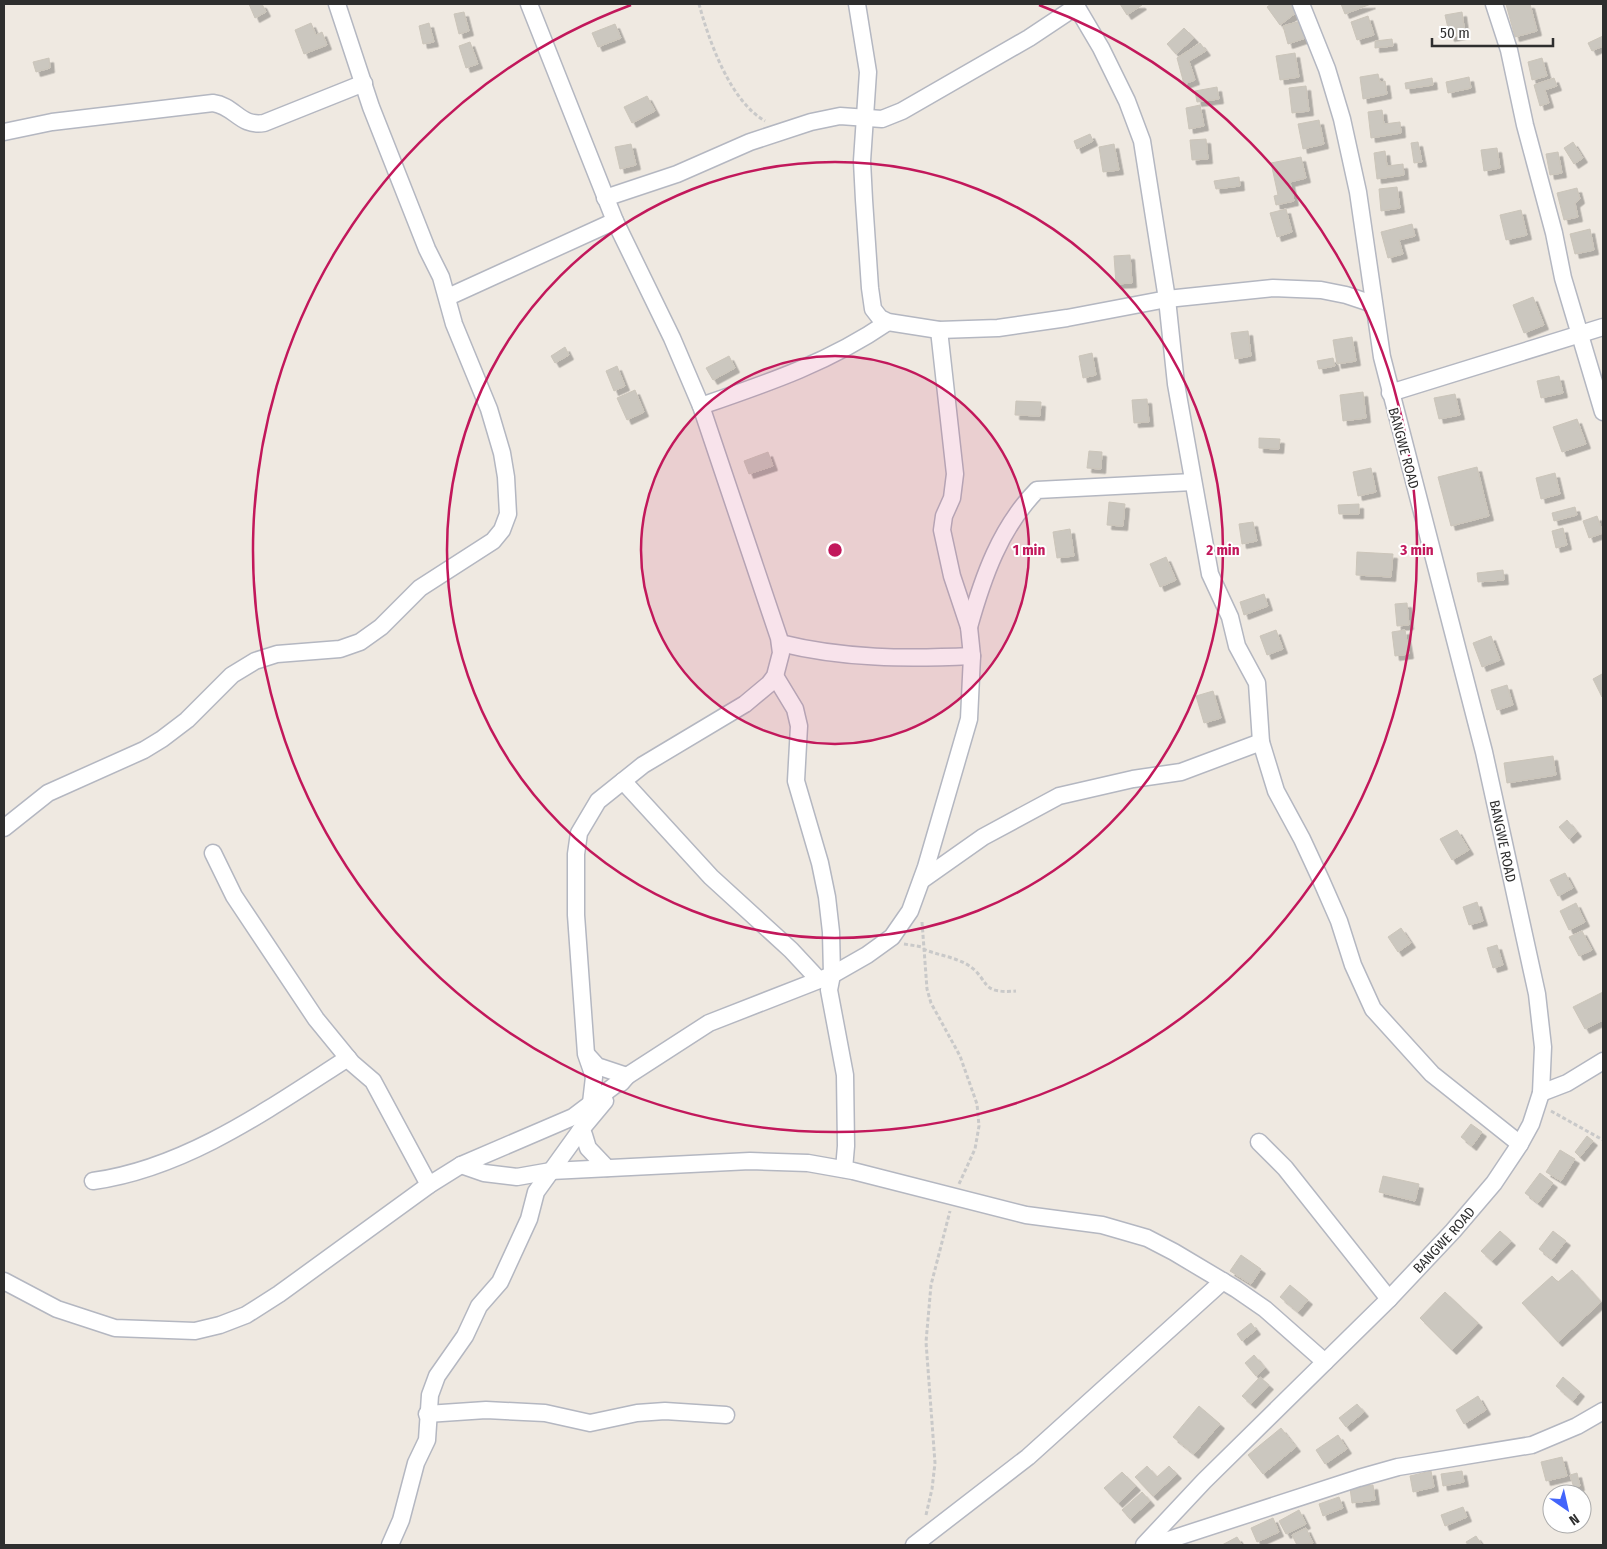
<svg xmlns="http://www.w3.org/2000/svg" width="1607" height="1549" font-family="'Fira Sans Condensed',sans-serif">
<defs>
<filter id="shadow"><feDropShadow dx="4.5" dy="4.5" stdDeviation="0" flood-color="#0004"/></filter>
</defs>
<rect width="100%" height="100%" fill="#efe9e1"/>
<!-- building -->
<path fill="#cbc7bf" stroke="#cbc5ba" filter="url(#shadow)" d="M249,4H262L266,12L255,18Z
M1120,4H1141L1142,5L1127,15Z
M1271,4H1297L1301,9L1280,25L1267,7Z
M1341,4H1371L1345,14Z
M1506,4H1530L1537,31L1515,37Z
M464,12L469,31L459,34L454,14Z
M1462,12L1465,34L1450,37L1445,15Z
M1368,16L1374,35L1357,40L1351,22Z
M1304,20L1309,37L1288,44L1283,26Z
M311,23L316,35L322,32L327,45L304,54L295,30Z
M429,23L434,42L423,44L419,26Z
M615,24L621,38L598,47L592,33Z
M1184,28L1194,38L1176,54L1167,44Z
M1603,36V46L1592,51L1588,43Z
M1392,39L1393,46L1375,48V41Z
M470,42L478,64L466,68L459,46Z
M1200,43L1206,51L1189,61L1195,80L1184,84L1177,58Z
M1295,53L1299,77L1280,80L1276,56Z
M49,58L50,68L36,72L33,62Z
M1542,58L1547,76L1532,80L1528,62Z
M1378,74L1380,82L1385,81L1387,94L1363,99L1360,77Z
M1469,77L1471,88L1448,93L1446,82Z
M1432,78L1433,85L1406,89L1405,83Z
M1554,78L1557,86L1545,90L1549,103L1540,106L1534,85Z
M1306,86L1309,111L1292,113L1289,88Z
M1217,87L1219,99L1197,102L1195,91Z
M647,96L655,111L632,123L624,107Z
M1200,105L1204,126L1189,129L1186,108Z
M1382,110L1384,124L1400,122L1401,133L1371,138L1368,112Z
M1319,120L1324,144L1303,149L1298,124Z
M1090,134L1093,141L1077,149L1074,141Z
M1206,139L1208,159L1192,160L1190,140Z
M1418,142L1422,162L1414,163L1411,143Z
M1573,142L1583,158L1574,164L1564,148Z
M631,144L636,165L620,169L615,147Z
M1114,144L1119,170L1103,172L1099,147Z
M1497,148L1500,168L1484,171L1481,150Z
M1385,151L1387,166L1403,164L1404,175L1377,179L1374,153Z
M1558,152L1562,173L1550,175L1546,154Z
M1301,157L1306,178L1290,182L1294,201L1276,205L1274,196L1278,195L1271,163Z
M1239,177L1240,186L1216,189L1214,181Z
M1397,187L1400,208L1381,211L1379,189Z
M1577,188L1580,199L1575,203L1578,217L1564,220L1557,193Z
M1286,209L1292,232L1277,237L1270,213Z
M1521,210L1527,235L1506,240L1500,215Z
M1412,224L1415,236L1399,240L1403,254L1388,258L1381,232Z
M1590,229L1594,250L1575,254L1570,234Z
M1130,255L1132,283L1116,284L1114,256Z
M1533,297L1544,325L1524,333L1513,305Z
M1248,331L1251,356L1235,359L1231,333Z
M1352,337L1356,361L1337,364L1333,340Z
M565,347L569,355L555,363L551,356Z
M1092,353L1096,375L1083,378L1079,356Z
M729,356L735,368L713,380L706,368Z
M1333,358L1335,366L1319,369L1317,361Z
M617,366L625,386L614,391L606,371Z
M1559,376L1563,393L1541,398L1537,381Z
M635,390L644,412L627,420L617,398Z
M1363,392L1366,418L1343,421L1340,395Z
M1455,394L1460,415L1439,419L1434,398Z
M1147,399L1149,422L1134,423L1132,400Z
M1016,401L1041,402L1040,416L1015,415Z
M1577,419L1586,444L1562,452L1553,427Z
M1259,438L1280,439L1279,449L1259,448Z
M1089,451L1102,452L1101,469L1087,468Z
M768,452L773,466L749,474L744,461Z
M1477,467L1489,516L1451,526L1438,477Z
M1371,468L1376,492L1358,496L1353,472Z
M1555,473L1560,494L1541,499L1536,478Z
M1109,502L1125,504L1123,526L1107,525Z
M1359,504V514H1339L1338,505Z
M1575,507L1577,515L1554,521L1552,513Z
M1597,516L1603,533L1589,538L1583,521Z
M1253,522L1257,541L1242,544L1239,524Z
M1563,528L1567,545L1556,548L1552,531Z
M1070,529L1074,556L1057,558L1053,532Z
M1357,552L1393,554L1391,577L1356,575Z
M1166,557L1176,580L1160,587L1150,564Z
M1503,570L1504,580L1478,582L1477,573Z
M1264,594L1268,606L1244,615L1240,602Z
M1407,603L1409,625L1397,626L1395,604Z
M1276,630L1283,649L1267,655L1260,636Z
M1405,630L1409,654L1395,656L1392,632Z
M1491,636L1500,660L1482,667L1473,643Z
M1602,674L1603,677L1602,697L1593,679Z
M1507,685L1513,705L1497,710L1491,690Z
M1213,691L1221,718L1204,723L1196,696Z
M1553,756L1556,775L1507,783L1504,763Z
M1567,820L1577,832L1569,839L1559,827Z
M1457,830L1469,850L1452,860L1440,839Z
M1565,873L1573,888L1558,896L1550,880Z
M1477,902L1483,921L1469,925L1463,907Z
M1576,903L1585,922L1569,930L1560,911Z
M1401,928L1411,943L1398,952L1388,937Z
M1582,931L1592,950L1579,956L1569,937Z
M1497,945L1503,965L1493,968L1487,948Z
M1603,992V1020L1585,1029L1573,1007Z
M1471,1124L1482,1132L1472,1146L1461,1137Z
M1587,1136L1593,1141L1580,1157L1575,1152Z
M1560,1150L1575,1159L1561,1181L1546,1172Z
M1540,1173L1553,1183L1538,1203L1525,1193Z
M1383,1176L1419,1184L1415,1201L1379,1192Z
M1500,1231L1511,1241L1492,1261L1481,1251Z
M1553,1231L1566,1241L1552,1259L1539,1249Z
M1241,1255L1261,1269L1251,1284L1230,1271Z
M1572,1270L1601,1302L1558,1342L1522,1303L1552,1276L1558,1282Z
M1290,1285L1308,1300L1298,1312L1280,1297Z
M1445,1292L1478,1323L1452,1350L1420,1318Z
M1251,1323L1256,1330L1242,1341L1237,1334Z
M1254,1355L1265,1368L1256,1376L1245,1363Z
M1260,1377L1269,1385L1251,1404L1242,1396Z
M1563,1377L1580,1392L1573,1401L1556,1386Z
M1478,1396L1486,1410L1464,1424L1456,1410Z
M1357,1404L1364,1412L1346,1427L1339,1418Z
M1199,1406L1220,1424L1194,1454L1173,1437Z
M1281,1428L1296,1447L1263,1474L1248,1455Z
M1338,1435L1347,1449L1325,1464L1316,1450Z
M1562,1457L1567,1476L1546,1481L1541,1462Z
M1147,1466L1157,1477L1169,1466L1177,1474L1153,1496L1135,1477Z
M1431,1471L1434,1487L1413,1492L1410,1476Z
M1462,1471L1464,1482L1443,1486L1441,1474Z
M1122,1472L1136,1486L1118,1503L1104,1488Z
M1577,1473L1580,1486L1574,1488L1570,1475Z
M1373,1485L1375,1500L1352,1503L1350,1488Z
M1142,1492L1150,1501L1130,1519L1122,1510Z
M1339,1497L1343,1508L1323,1516L1319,1504Z
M1463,1507L1467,1517L1445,1526L1441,1515Z
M1299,1510L1306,1524L1286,1534L1279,1521Z
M1273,1518L1279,1532L1257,1542L1251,1528Z
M1306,1528L1313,1543L1297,1545L1292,1535Z
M1476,1536L1482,1545H1468L1466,1542Z
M1237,1537L1242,1545H1222Z"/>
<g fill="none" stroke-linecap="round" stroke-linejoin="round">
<!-- minor casing -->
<g stroke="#b4b7c1" stroke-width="19">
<g id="minor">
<path d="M529,4L615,221L672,338L701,406L779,638L781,653L775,676L769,684L745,704L643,765L598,801L579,833L576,854V915L586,1054L594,1077L591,1103"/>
<path d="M857,4L868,72L862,161L864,200L870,288L873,309L880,318L888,322L939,330L998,328L1067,318L1167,299L1273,288L1321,290L1346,295L1373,304"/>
<path d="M1075,4L1101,48L1127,101L1142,141L1167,299L1176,384L1210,574L1230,617L1237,646L1257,683L1261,742L1276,791L1302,839L1321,880L1339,921L1353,965L1373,1009L1432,1074L1520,1144"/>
<path d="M1494,4L1509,50L1525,125L1554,233L1563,278L1603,412"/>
<path d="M4,132L52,122L213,103C235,106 240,127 264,123L364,83"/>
<path d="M605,198L677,174L750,142L811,122L840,116L882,119L902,111L1029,38L1077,6"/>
<path d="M448,297L615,221"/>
<path d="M1390,393L1603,327"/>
<path d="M701,406C768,383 830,362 888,322"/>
<path d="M969,627C983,577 1000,528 1037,490L1193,482"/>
<path d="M780,643C844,659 907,659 972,656"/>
<path d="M775,676L795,709L799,726L796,781L820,863L827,897L831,932L832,975L829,990L845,1075L846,1146L844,1169"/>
<path d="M623,781L711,877L791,950L819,980"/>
<path d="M4,828L48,793L144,750L162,739L187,720L232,675L255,661L277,654L340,649L360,642L381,627L420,588L493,541L502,530L508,514L506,477L502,453L489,409L454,324L441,277L427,249L371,107L337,4"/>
<path d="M213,853L234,896L316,1019L352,1063L373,1081L429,1185"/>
<path d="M922,880L983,837L1059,796L1133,779L1181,772L1261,742"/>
<path d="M587,1055L597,1066L627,1076L621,1083"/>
<path d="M1541,1093L1567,1083L1603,1061"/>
<path d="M580,1131L584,1135L588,1148L607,1168"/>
<path d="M1259,1142L1285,1168L1389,1299"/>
<path d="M461,1165L484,1173L517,1177L551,1171L750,1161L808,1163L853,1171L1026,1215L1102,1225L1147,1238L1174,1252L1236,1289L1265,1309L1325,1362"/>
<path d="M93,1181C187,1168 270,1108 348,1058"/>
<path d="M4,1281L57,1309L115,1328L195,1331L220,1325L246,1315L279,1294L429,1185L461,1165L573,1117L627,1076L709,1023L832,975L867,955L892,937L910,911L926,867L969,719L972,656L969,627L952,576L942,530L944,516L952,498L955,474L939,330"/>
<path d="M427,1414L486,1410L545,1413L590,1423L637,1413L665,1411L726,1415"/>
<path d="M390,1545L401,1520L416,1463L427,1440L430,1395L437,1376L465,1336L479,1306L500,1282L529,1219L536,1192L580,1131L605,1101"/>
<path d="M914,1545L1028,1457L1223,1281"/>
<path id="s1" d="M1144,1545L1204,1481L1389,1299L1453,1231L1494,1183L1520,1144L1531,1124L1541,1093L1543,1047L1537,994L1484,752L1382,357L1358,192L1342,119L1327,69L1301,4"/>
<path d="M1153,1545L1359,1478L1398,1467L1532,1445L1577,1426L1603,1411"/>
</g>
</g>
<!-- path -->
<path stroke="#c9c9c9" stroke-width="3" stroke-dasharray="4 2.5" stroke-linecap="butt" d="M699,4C709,41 730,101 765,121
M922,922L927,989L931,1003L960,1056L977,1104L979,1126L975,1149L959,1184
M904,944L923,947
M923,949C937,955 955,957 968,965C991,980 978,994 1016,991
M1551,1111L1603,1140
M926,1515L932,1489L935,1463L926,1342L931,1285L950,1211"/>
<!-- minor -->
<use href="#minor" stroke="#fff" stroke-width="16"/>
</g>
<!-- distance rings -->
<circle cx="835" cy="550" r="194" fill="#c2185b" fill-opacity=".12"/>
<g fill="none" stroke="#c2185b" stroke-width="2.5">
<circle cx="835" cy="550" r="194"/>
<circle cx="835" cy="550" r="388"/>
<path d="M1039 5A582 582 0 1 1 631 5"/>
</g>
<g text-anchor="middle" stroke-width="4" stroke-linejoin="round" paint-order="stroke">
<!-- street labels -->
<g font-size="14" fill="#2e2e2e" stroke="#fff">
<text transform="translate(1404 448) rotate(75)" y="5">BANGWE ROAD</text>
<text transform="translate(1503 841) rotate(78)" y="5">BANGWE ROAD</text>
<text dy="5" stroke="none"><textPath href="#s1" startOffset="428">BANGWE ROAD</textPath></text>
</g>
</g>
<circle cx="835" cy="550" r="8" fill="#c2185b" stroke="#fff" stroke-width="2.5"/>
<g font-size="15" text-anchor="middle" font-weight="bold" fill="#c2185b" stroke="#fff" stroke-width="4" stroke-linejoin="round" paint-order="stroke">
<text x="1029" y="555">1 min</text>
<text x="1223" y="555">2 min</text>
<text x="1417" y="555">3 min</text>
</g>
<!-- border -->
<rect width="1607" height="1549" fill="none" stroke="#2e2e2e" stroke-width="10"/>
<!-- north arrow -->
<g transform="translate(1567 1509) rotate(146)"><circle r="24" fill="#ffffff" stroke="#ababab"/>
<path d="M0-4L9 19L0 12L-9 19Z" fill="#4264fb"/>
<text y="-8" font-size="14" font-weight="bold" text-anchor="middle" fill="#2e2e2e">N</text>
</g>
<!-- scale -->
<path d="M1432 38v8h121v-8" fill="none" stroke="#2e2e2e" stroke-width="2.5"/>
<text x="1440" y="38" font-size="15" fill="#2e2e2e" stroke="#ffffff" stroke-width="4" paint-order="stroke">50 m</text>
</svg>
